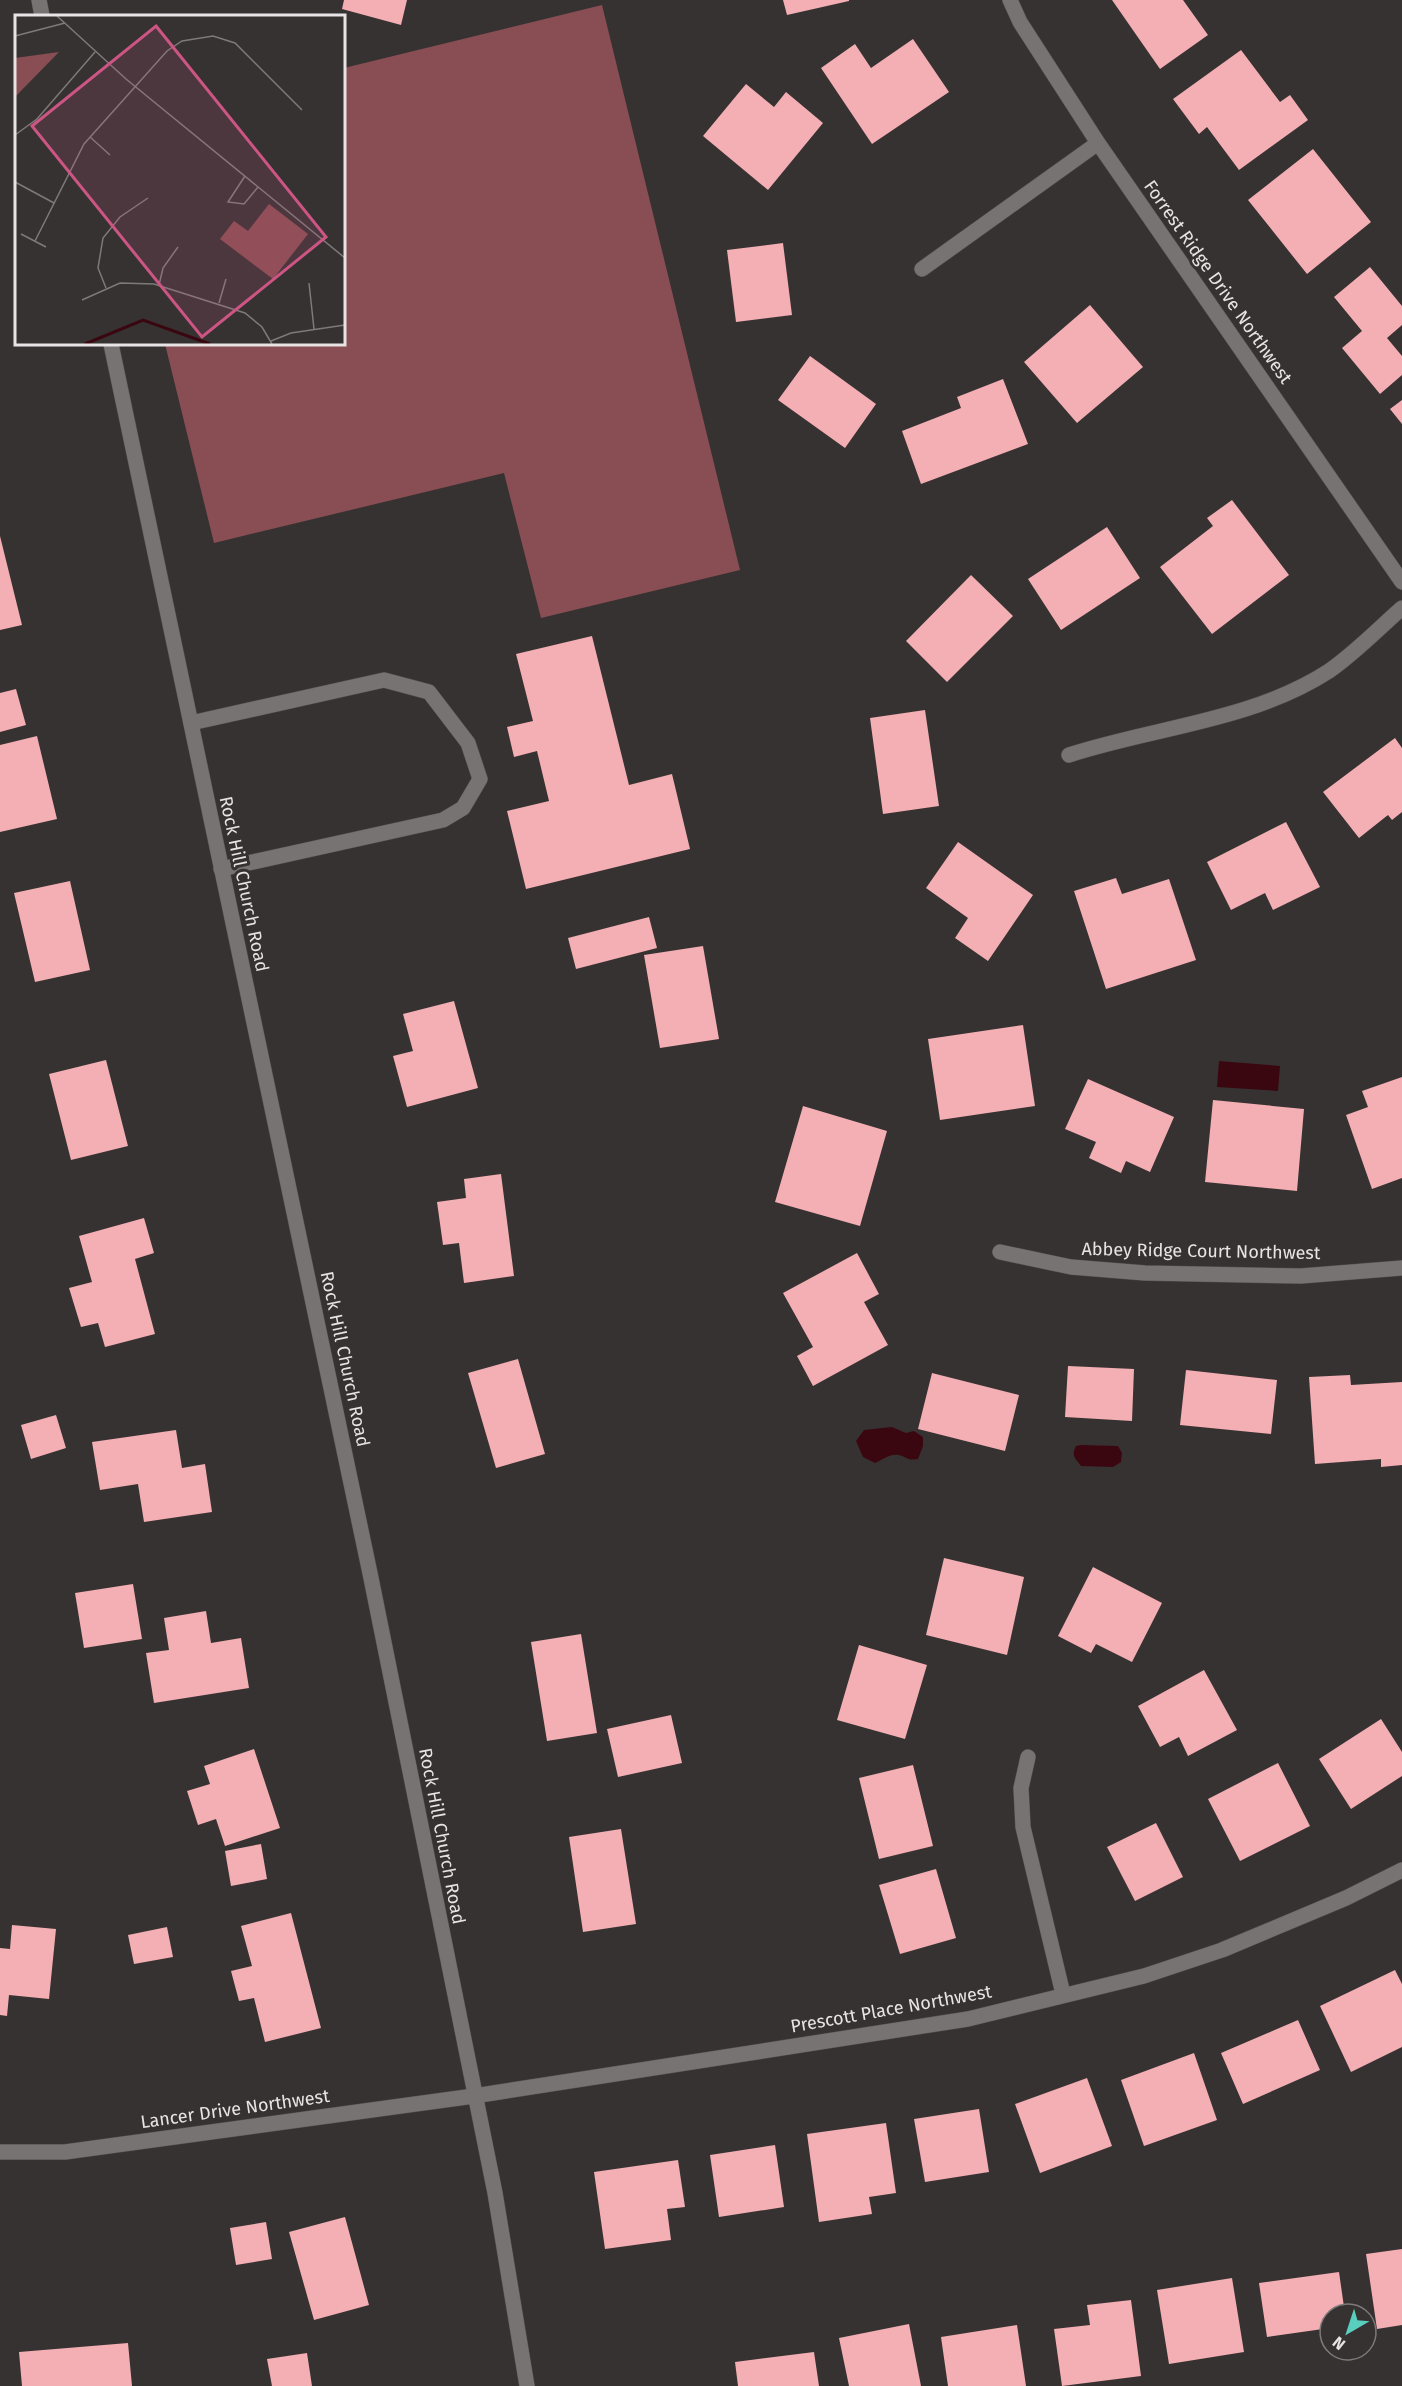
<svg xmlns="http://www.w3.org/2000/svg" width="1402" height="2386" font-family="'Fira Sans',sans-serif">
<rect width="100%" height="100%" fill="#373232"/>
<!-- forest -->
<path fill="#884e53" d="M602,5L740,570L541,618L504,473L214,543L165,344H344V68Z"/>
<!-- water -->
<path fill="#3a0711" d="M1219,1061L1280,1066L1278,1091L1217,1087Z
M892,1427L906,1433L914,1431L923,1437V1446L918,1459C906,1461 908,1457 899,1455C890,1453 882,1460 875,1463L863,1457L856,1441L864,1430Z
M1081,1445L1118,1446L1122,1453L1121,1462L1113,1467L1081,1466C1075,1458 1071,1456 1076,1446Z"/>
<!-- building -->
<path fill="#f3afb3" d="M344,0H407L401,25L342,9Z
M783,0H849V1L787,15Z
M1112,0H1183L1208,35L1160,69Z
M913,39L949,92L872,144L821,68L855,44L871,68Z
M1241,50L1280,102L1290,95L1308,120L1239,170L1207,127L1199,134L1173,99Z
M746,84L774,107L786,92L823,123L768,190L703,136Z
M1313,149L1371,222L1307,274L1248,200Z
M783,243L792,315L736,322L727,250Z
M1370,267L1402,306V325L1387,338L1402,356V375L1380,394L1342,348L1362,331L1334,297Z
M1090,305L1143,367L1077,423L1024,362Z
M810,356L876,404L845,448L778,400Z
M1003,379L1028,444L921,484L902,431L961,408L957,397Z
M1402,400V424L1390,409Z
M1232,500L1289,575L1212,634L1160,567L1213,526L1207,518Z
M1107,527L1140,578L1061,630L1028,579Z
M0,536L22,625L0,630Z
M971,575L1013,616L947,682L906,641Z
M592,636L629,785L672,774L690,849L526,889L507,811L549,801L537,751L514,757L507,727L533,721L516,654Z
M16,689L26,725L0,732V693Z
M925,710L939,806L883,814L870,718Z
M37,736L57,819L0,832V745Z
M1395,738L1402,748V812L1392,820L1388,815L1359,838L1323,792Z
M1286,822L1320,887L1273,910L1265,893L1231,910L1207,862Z
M958,842L1033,895L988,961L955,938L968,918L926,888Z
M1116,878L1122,894L1169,879L1196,960L1106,989L1074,891Z
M70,881L90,970L35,982L14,893Z
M649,917L657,948L576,969L568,938Z
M703,946L719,1039L660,1048L644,955Z
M454,1001L478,1088L407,1107L393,1056L413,1051L403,1014Z
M1023,1025L1035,1106L940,1120L928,1039Z
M106,1060L128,1146L71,1160L49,1074Z
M1402,1077V1178L1372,1189L1346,1115L1368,1107L1362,1091Z
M1088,1079L1174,1117L1150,1172L1126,1161L1121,1173L1089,1158L1096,1142L1065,1129Z
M1213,1100L1304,1109L1297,1191L1205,1182Z
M803,1106L887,1131L860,1226L775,1202Z
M501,1174L514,1276L464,1283L459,1243L443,1245L437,1202L466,1198L464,1179Z
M144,1218L154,1253L135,1259L155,1334L105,1347L98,1323L81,1327L69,1288L92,1282L79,1236Z
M857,1253L879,1294L864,1302L888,1345L813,1386L797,1356L813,1347L783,1293Z
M518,1359L545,1454L496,1468L468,1373Z
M1068,1366L1134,1369L1132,1421L1065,1417Z
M1186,1370L1277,1380L1271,1434L1180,1425Z
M932,1373L1019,1395L1005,1451L918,1429Z
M1350,1375L1351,1385L1402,1382V1465L1381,1467V1459L1315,1464L1309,1377Z
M56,1415L66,1448L31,1459L21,1425Z
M176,1430L182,1468L205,1464L212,1512L144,1522L138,1484L100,1490L92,1442Z
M944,1558L1024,1577L1007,1655L926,1635Z
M1093,1567L1162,1603L1132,1662L1096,1644L1091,1653L1058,1636Z
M133,1584L142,1639L84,1648L75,1593Z
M206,1611L211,1643L241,1638L249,1688L154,1703L146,1653L169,1650L164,1618Z
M581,1634L597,1733L547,1741L531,1642Z
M859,1645L927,1665L905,1739L837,1720Z
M1204,1670L1237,1730L1188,1756L1179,1737L1160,1747L1138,1706Z
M671,1715L682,1763L618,1777L607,1729Z
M1381,1719L1402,1752V1776L1351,1809L1319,1759Z
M254,1749L280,1828L225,1846L216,1819L198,1825L187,1791L210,1784L204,1766Z
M1278,1763L1310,1826L1240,1861L1208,1799Z
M913,1765L933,1846L879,1859L859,1778Z
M1156,1823L1183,1877L1135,1901L1107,1847Z
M621,1829L636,1924L583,1932L569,1837Z
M261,1844L267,1879L231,1886L225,1851Z
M936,1869L956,1938L900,1954L879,1885Z
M291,1913L321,2028L265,2042L254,1998L239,2001L231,1971L252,1966L241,1926Z
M12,1925L56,1929L49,1999L9,1995L7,2016L0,2015V1948L10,1949Z
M167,1927L173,1957L134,1964L128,1935Z
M1395,1970L1402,1984V2047L1351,2072L1320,2006Z
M1298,2020L1320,2070L1243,2104L1221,2053Z
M1194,2053L1217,2120L1144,2146L1121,2080Z
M1087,2078L1112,2146L1040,2173L1015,2104Z
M979,2109L989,2172L925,2182L914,2119Z
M886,2123L896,2193L869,2197L872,2214L819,2222L807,2134Z
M775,2145L784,2207L719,2217L710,2155Z
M678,2160L685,2207L667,2209L671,2240L605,2249L594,2172Z
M345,2217L369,2305L314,2320L289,2232Z
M266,2222L272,2259L236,2265L230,2228Z
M1402,2249V2325L1377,2329L1366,2254Z
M1339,2272L1345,2314H1330V2328L1267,2337L1259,2283Z
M1232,2278L1244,2352L1169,2364L1157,2290Z
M1131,2300L1141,2376L1062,2386L1054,2329L1090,2325L1087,2305Z
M909,2324L921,2386H849L839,2338Z
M1017,2325L1026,2386H948L941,2337Z
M128,2343L132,2386H22L19,2352Z
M814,2352L819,2386H738L735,2362Z
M307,2353L312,2386H272L267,2359Z"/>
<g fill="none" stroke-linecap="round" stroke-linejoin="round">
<!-- service casing -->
<g stroke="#534f4f" stroke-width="16">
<path id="service" d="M191,723L384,680L429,692L468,743L480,779L463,808L443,820L221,869"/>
</g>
<!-- minor casing -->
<g stroke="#534f4f" stroke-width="16">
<path id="minor" d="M1010,0L1020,22L1098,143L1402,582
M922,269L1098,143
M1069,755C1155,727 1252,721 1329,671C1355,653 1378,629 1402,608
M1000,1252L1071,1267L1145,1273L1301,1276L1402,1268
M1028,1757L1021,1788L1023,1827L1063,1994
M0,2152H65L474,2096L968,2019L1144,1976L1222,1950L1346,1898L1402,1870"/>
</g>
<!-- tertiary casing -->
<g stroke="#534f4f" stroke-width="16">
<path id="tertiary" d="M39,0L42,16
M111,344L371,1578L495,2193L527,2386"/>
</g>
<!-- service -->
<use href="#service" stroke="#787373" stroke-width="15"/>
<!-- minor -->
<use href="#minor" stroke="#787373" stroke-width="15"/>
<!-- tertiary -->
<use href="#tertiary" stroke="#787373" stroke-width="15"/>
</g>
<g text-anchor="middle" stroke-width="6" stroke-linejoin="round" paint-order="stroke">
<!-- street labels -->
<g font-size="18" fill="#e8e4e5" stroke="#373232">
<text transform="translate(1218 282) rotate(55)" y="6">Forrest Ridge Drive Northwest</text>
<text transform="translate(244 884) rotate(78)" y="6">Rock Hill Church Road</text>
<text transform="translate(1201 1251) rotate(1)" y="6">Abbey Ridge Court Northwest</text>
<text transform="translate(345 1359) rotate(78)" y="6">Rock Hill Church Road</text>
<text transform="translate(442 1836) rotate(79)" y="6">Rock Hill Church Road</text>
<text transform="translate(891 2009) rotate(-10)" y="6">Prescott Place Northwest</text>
<text transform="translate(235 2109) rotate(-8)" y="6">Lancer Drive Northwest</text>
</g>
</g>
<!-- overview -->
<g transform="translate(15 15)">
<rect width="330" height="330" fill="#373232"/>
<path d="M44,37L0,82V43ZM254,189L293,219L258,264L205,224L219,206L233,216Z" fill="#884e53"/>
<path fill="none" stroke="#3a0711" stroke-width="3" d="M70,329L128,305L195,329"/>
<path fill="none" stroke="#7e797a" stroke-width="1.5" d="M42,1L111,64L330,243M0,21L50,8M0,120L22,104L80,37M75,122L95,140M230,161L213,187L229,189L243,172M0,167L39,188M6,219L31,232M20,226L69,129L152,36L167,26L198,21L220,28L287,95M294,268L299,314M144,270L148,253L163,232M91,273L83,253L88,223L105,202L133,183M67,285L105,268L139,269L230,298L247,312L257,329M204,288L211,264M256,326L276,318L330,310"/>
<path fill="#cd5584" fill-opacity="0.15" stroke="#cd5584" stroke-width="3" d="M141,11L311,222L187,322L17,111Z"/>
<rect width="330" height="330" fill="none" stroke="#e8e4e5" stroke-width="3"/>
</g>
<!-- north arrow -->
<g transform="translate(1348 2332) rotate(219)"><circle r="28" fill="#373232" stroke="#7e797a" stroke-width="1.5"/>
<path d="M0-4.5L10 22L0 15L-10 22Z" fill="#59cebf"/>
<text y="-9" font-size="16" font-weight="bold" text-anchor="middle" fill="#e8e4e5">N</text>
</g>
</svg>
